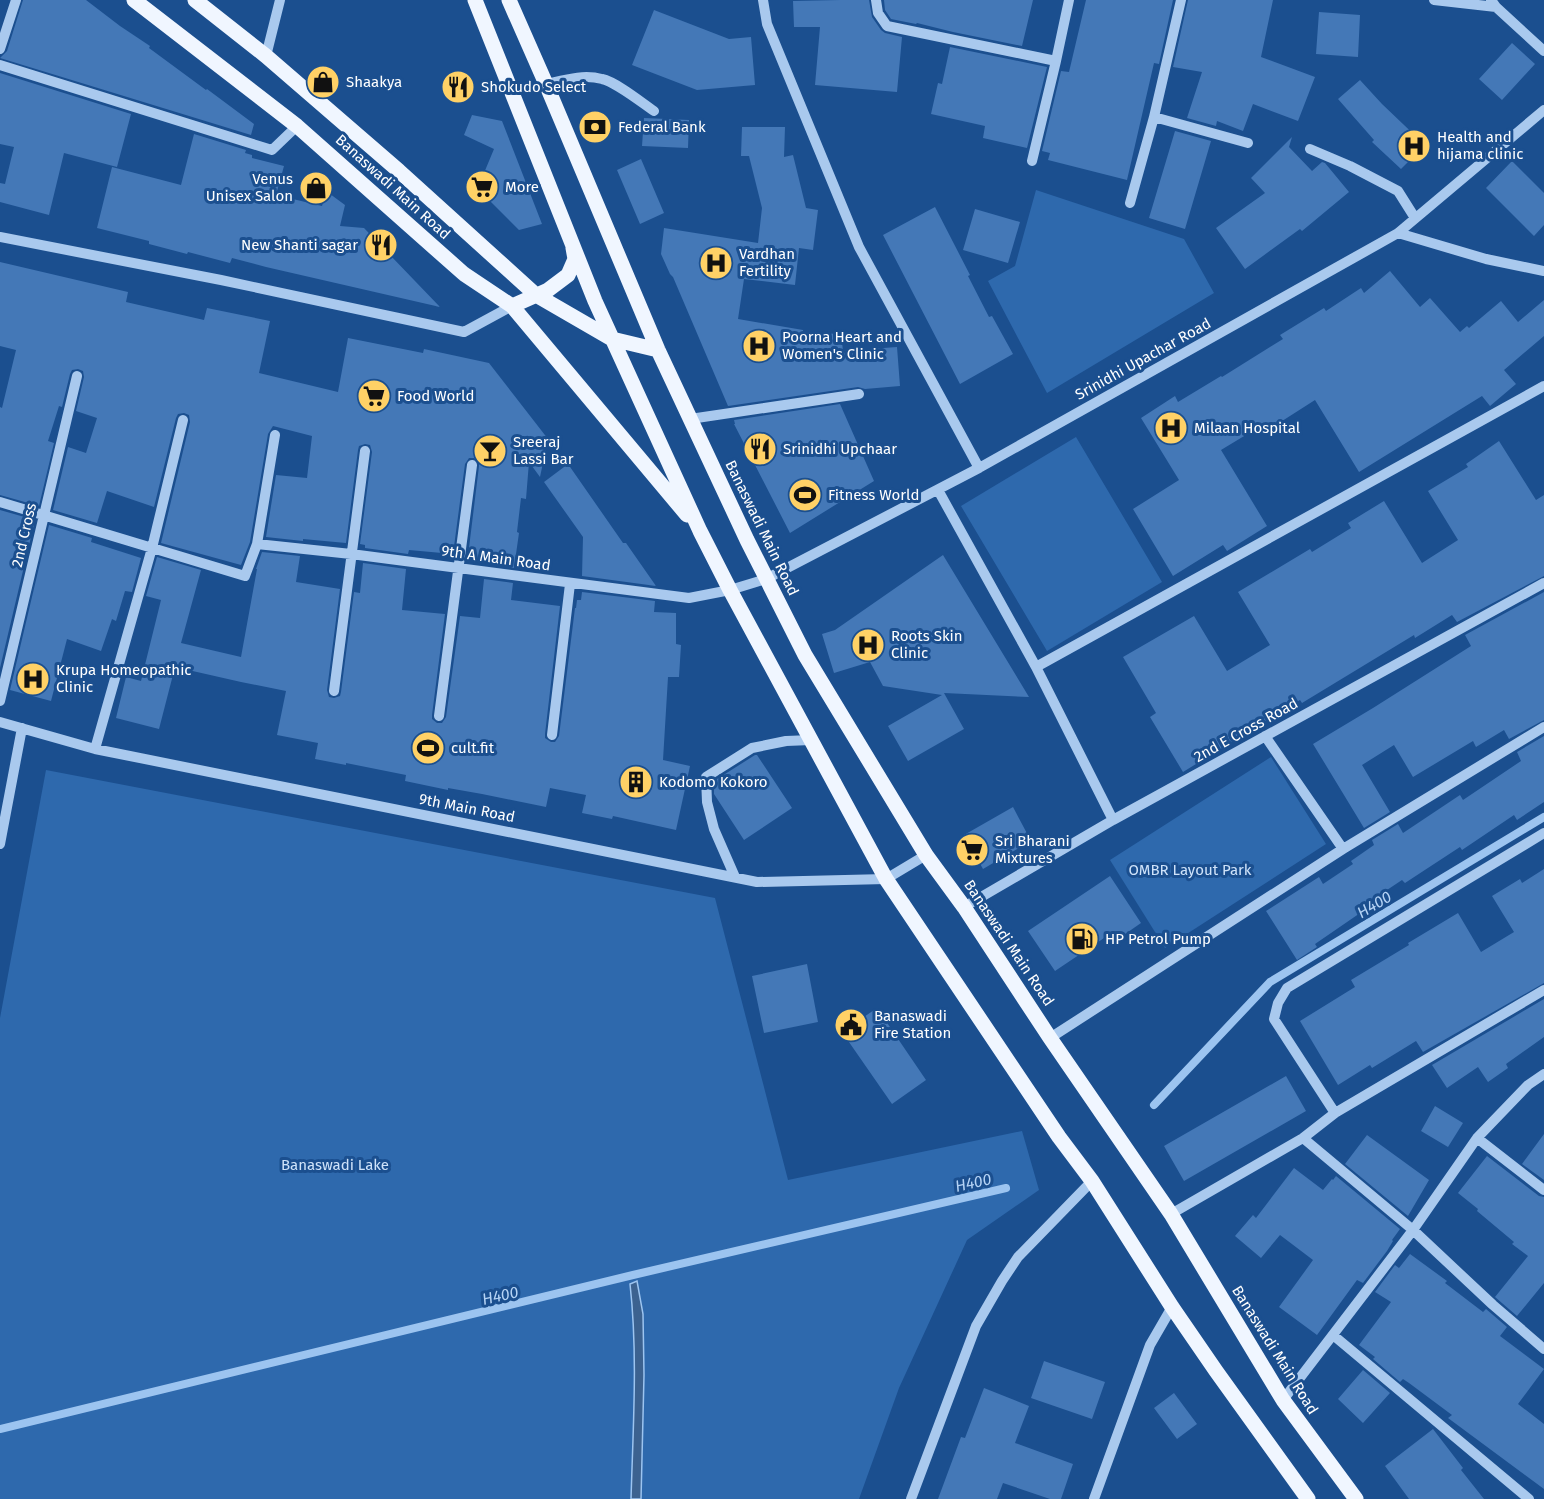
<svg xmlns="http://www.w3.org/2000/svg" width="1544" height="1499" font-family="'Fira Sans',sans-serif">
<rect width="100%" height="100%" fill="#1b4f8f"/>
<!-- green -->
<path fill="#2e69ad" d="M1036,190L1184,239L1214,293L1047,393L988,281L1015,266Z
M1076,437L1162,582L1047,651L961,506Z
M1271,757L1326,844L1165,948L1110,860Z
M46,770L715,898L788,1180L1022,1131L1039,1190L967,1240L899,1388L859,1499H0V1018Z"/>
<!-- water -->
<path fill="#3c6290" stroke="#9cc4f0" stroke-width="1.5" d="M637,1281L643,1314L644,1375L641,1499H631C633,1428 638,1355 630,1284Z"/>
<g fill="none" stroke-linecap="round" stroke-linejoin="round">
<!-- stream -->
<path stroke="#9cc4f0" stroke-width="8" d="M1154,1105L1270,982L1544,817
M0,1429L633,1275L1006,1188"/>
</g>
<!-- building -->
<path fill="#4478b7" d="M23,0H86L120,26L150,46L149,48L206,90L207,89L254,124L251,135L0,58L7,51Z
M840,0H869L872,17L881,30L885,33L902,37L897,92L815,85L820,27H794L793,1Z
M884,0H1033L1022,46L953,32L917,23L916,24L891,19L885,10Z
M1086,0H1173L1159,64L1154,63L1127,180L1048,160L1050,153L1042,151L1061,71L1069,72Z
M1188,0H1273L1261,57L1315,77L1298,121L1253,104L1243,131L1217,121L1216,126L1187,118L1202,72L1173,67Z
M654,10L729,39L751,37L755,85L697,90L632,65Z
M1319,12L1360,15L1358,57L1316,54Z
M1512,43L1535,64L1502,100L1479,79Z
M950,47L1047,67L1027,148L983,138L985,126L931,114L938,83L942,84Z
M0,73L131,114L117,167L64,153L49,215L0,202V183L5,184L14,147L0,144Z
M1360,80L1382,104L1425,145L1401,169L1372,142L1374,140L1338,99Z
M472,115L502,121L542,224L519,230L482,193L484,188L479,185L494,149L464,135Z
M644,118L689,120L688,148L642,146Z
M742,127H785L784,157L793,155L806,208L818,210L813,250L799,248L795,285L744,279L738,319L803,330V336L841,333L843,351L897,347L900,386L865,389L858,387L728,406L673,277L670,274L661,254L664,228L758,243L762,208L749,156H741Z
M1175,131L1211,141L1185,229L1149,218Z
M194,134L246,150L245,153L252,155V158L284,166L276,195L322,206L326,191L345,205L340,226L364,228L440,307L266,267L232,258L230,263L188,252L187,254L149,244V241L97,228L112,167L181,185Z
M1292,137L1289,147L1312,171L1322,162L1325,163L1349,192L1302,231L1300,229L1245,269L1216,228L1265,193L1251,178Z
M641,159L664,213L640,224L617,170Z
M1512,161L1544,193V225L1534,236L1486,188Z
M935,207L970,275L968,276L989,317L992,316L1013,354L960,384L883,235Z
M975,209L1020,222L1008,263L963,250Z
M0,262L128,292L126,302L204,320L207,308L270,321L259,373L338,392L348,338L423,353L424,349L489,363L548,439L540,477L529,462L526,499L521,498L517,532L519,533L514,568L486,564L487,561L474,560V556H468L479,466V462L474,458H469L465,464L453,554L409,550L408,554L365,548V545L360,544L372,452L370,445L365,444L359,446L358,450L346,543L303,539V541L266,537L276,475L307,478L312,436L273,426L268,434L250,542L241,565L161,543L190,422L189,415L184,413L178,414L176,418L154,507L107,491L97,523L53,510L68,447L86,453L97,418L76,411L84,377L83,371L78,369L72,370L70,374L62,407L59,406L48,441L54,443L39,506L0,495V407L2,408L16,350L0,346Z
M1390,271L1420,307L1430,298L1460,332L1467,326L1469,328L1501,301L1518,322L1544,300V336L1504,370L1516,384L1490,406L1482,396L1359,472L1315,400L1268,430L1264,424L1221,450L1267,526L1227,551L1223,545L1173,576L1133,509L1179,480L1141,418L1175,396L1178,402L1221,376L1222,377L1283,339L1280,335L1324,308L1326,311L1361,288L1364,293Z
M840,404L874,481L790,533L734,424H735L734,420Z
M1499,441L1536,500L1544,495V576L1457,622L1452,615L1415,638L1414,635L1302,703L1300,700L1183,772L1150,717L1156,713L1123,657L1194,616L1227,671L1270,645L1238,592L1310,549L1312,552L1351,528L1348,523L1384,501L1422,563L1458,540L1428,491L1468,467L1466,464Z
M568,464L623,543H626L656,586L582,576L583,537L544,482Z
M0,510L35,520L0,668Z
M49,525L92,538L91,542L141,558L132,592L125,591L116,621L112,619L101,651L67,639L51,701L10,690Z
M262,552L300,556L296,582L340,589L327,690L329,697L334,698L340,696L341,692L354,592L360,593L363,563L406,569L402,610L445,614L432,715V719L437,723H442L446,717L460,616L480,618L484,579L513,583L511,600L560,606L545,734V738L551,742H555L559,736L575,608H576L577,600H581L582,592L655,601L654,612L676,613V644L681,645L679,677H668L663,760L690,766L676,830L613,816L612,819L582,813L586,795L550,788L546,807L482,794L448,788V790L405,781L406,775L346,763V765L315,759L318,743L277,735L286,691L241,682L175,667L159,729L116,718L126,677L141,681L161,600L146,596L157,557L201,570L181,643L241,657L257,569H256Z
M943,555L1029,697L944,693L964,729L908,761L888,726L942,695L883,686L870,662L834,673L822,634L835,630Z
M1544,592V720L1509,739L1504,730L1476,747L1473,741L1413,777L1394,745L1362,765L1390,812L1364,828L1313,744L1373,708L1471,646L1465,635Z
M1544,736V802L1517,820L1514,815L1462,850L1460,847L1405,883L1402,880L1363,906L1366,909L1315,944L1317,947L1297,960L1266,911L1319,877L1323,884L1353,864L1351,861L1374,845L1372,840L1398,824L1403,833L1460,795L1463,800L1521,761L1517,752Z
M755,755H757L792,808L744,840L714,794V781Z
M1013,807L1031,841L983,869L964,835Z
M1544,869V983L1423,1052L1416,1041L1372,1068L1370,1065L1338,1085L1300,1021L1355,987L1351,980L1409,945L1408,943L1458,913L1481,952L1514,932L1492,896L1520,879L1522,883Z
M1110,876L1141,923L1118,939L1113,932L1055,971L1028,931Z
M807,964L818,1022L764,1033L752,976Z
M1544,999V1037L1506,1064L1508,1068L1488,1082L1478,1067L1447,1088L1432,1065Z
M877,1008L926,1080L892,1104L842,1032Z
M1286,1076L1306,1111L1184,1181L1164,1146Z
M1435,1106L1463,1123L1448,1147L1421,1131Z
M1544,1134V1180L1522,1164Z
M1367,1135L1429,1180L1408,1216L1345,1164Z
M1487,1156L1539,1196L1544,1197V1283L1517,1316L1495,1297L1528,1256L1512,1244L1514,1242L1477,1211L1478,1209L1458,1193Z
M1294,1168L1323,1190L1332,1179L1333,1180L1336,1176L1400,1229L1392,1240L1393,1241L1387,1251L1363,1283L1357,1280L1317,1335L1279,1307L1313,1260L1280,1235L1261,1258L1235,1236L1253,1215L1256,1218Z
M1410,1254L1447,1281L1445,1283L1483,1312L1486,1309L1507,1327L1500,1336L1544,1369L1518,1404L1544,1424V1489L1448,1418L1452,1415L1409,1383L1403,1379L1400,1382L1373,1359L1375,1357L1359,1345L1391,1302L1375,1292L1395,1265L1399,1268Z
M1044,1361L1105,1382L1092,1419L1031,1398Z
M1363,1370L1390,1393L1363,1423L1338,1399Z
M984,1388L1029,1406L1015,1443L1073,1464L1061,1499H1050L1003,1483L997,1499H938L961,1437L965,1438Z
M1174,1393L1197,1424L1177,1439L1154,1408Z
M1433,1429L1463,1468L1461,1470L1484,1499H1409L1385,1466Z"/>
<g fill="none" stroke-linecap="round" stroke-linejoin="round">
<!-- minor -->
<path stroke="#a9c9ee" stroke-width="10" d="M763,0L767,24L859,247L979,468
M876,0L878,13L887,26L1056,61
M1434,0L1496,7
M1491,0L1496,7L1544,51
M0,49L16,0
M266,56L280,0
M0,65L272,150L297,126
M546,84C564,80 583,74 602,79C616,82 641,102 654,111
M1154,117L1248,143
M1310,149L1350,166L1398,191L1415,218
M1032,161L1056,61L1069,0
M1130,203L1154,117L1181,0
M1398,233L1486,259L1544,271
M0,237L221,280L464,332L512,306
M690,419L859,394
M938,490L1036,667L1113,820
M0,502L245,576L257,544L275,435
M257,544L351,554L689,598L730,590L766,579L979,468L1398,233L1544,110
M1036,667L1544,386
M334,691L365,451
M0,701L77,376
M439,716L472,465
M0,722L95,749L757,882L886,879L926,855
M552,735L570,584
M1265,736L1343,849
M95,749L152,548L183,420
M0,844L22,728
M735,877L714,829L707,802L706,777L752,748L786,741L811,740
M964,907L1113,820L1544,583
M1050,1038L1343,849L1544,727
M1335,1113L1274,1019L1278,1003L1287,988L1544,833
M1303,1138L1413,1230L1493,1305L1544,1349
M1477,1138L1544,1190
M1171,1214L1303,1138L1335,1113L1544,990
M1333,1335L1529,1499
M1283,1400L1413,1230L1477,1138L1528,1085L1544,1074
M911,1499L976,1326L1002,1281L1018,1257L1092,1181
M1094,1499L1150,1345L1172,1307"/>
<!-- major -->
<path stroke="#f0f6ff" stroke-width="15" d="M134,0L297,126L464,274L512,306L687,515
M195,0L266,56L399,171L536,295L612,339L658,350
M475,0L595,301L700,531L730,590L886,879L1059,1137L1092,1181L1172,1307L1216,1371L1308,1499
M509,0L546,84L658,350L747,540L805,655L926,855L964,907L1050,1038L1171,1214L1283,1400L1356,1499
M512,306L548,290L568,275L575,259L573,248"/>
</g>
<!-- icons -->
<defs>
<g id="shop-disc" transform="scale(1.725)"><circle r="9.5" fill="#ffd166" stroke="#1b4f8f"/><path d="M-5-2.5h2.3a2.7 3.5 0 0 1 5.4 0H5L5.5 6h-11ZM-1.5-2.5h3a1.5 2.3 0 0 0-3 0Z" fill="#111"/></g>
<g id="restaurant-disc" transform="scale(1.725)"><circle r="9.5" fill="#ffd166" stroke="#1b4f8f"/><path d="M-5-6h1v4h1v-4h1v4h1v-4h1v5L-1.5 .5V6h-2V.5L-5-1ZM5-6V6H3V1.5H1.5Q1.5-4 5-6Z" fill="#111"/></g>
<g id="bank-disc" transform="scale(1.725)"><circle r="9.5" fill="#ffd166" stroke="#1b4f8f"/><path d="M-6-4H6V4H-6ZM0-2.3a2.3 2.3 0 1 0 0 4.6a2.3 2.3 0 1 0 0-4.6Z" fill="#111"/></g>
<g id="hospital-disc" transform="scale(1.725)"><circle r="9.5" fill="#ffd166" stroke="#1b4f8f"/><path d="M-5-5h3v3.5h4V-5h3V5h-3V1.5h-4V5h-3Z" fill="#111"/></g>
<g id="supermarket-disc" transform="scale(1.725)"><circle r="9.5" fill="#ffd166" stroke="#1b4f8f"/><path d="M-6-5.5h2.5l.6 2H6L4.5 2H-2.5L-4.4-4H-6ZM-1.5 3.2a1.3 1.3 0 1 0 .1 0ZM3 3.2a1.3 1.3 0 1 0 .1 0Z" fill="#111"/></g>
<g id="bar-disc" transform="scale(1.725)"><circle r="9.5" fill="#ffd166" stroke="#1b4f8f"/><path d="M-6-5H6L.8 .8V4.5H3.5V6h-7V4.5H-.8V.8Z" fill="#111"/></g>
<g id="stadium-disc" transform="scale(1.725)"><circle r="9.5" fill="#ffd166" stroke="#1b4f8f"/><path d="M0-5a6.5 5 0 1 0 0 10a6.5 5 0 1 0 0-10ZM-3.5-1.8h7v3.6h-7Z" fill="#111"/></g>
<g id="building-disc" transform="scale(1.725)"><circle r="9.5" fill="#ffd166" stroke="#1b4f8f"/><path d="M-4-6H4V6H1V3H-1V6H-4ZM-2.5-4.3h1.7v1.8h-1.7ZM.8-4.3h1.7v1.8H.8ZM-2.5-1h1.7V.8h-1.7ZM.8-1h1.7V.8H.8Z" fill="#111"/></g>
<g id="fuel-disc" transform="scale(1.725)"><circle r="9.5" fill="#ffd166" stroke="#1b4f8f"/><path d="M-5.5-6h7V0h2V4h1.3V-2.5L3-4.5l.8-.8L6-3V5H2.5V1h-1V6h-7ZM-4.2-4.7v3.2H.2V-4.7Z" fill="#111"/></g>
<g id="civic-disc" transform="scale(1.725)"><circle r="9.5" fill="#ffd166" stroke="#1b4f8f"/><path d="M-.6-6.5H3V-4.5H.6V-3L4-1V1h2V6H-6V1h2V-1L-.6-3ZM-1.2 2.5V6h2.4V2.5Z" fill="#111"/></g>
</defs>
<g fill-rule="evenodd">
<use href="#shop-disc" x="323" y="82"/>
<use href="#restaurant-disc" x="458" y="87"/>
<use href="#bank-disc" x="595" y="127"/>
<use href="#hospital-disc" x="1414" y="146"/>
<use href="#supermarket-disc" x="482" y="187"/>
<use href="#shop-disc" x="316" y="188"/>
<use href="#restaurant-disc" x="381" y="245"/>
<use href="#hospital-disc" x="716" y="263"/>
<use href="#hospital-disc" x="759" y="346"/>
<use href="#supermarket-disc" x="374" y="396"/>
<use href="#hospital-disc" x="1171" y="428"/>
<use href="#restaurant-disc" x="760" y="449"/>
<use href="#bar-disc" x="490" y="451"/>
<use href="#stadium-disc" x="805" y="495"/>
<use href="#hospital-disc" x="868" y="645"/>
<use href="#hospital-disc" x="33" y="679"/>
<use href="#stadium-disc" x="428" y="748"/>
<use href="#building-disc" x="636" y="782"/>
<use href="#supermarket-disc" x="972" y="850"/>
<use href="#fuel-disc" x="1082" y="939"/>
<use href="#civic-disc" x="851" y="1025"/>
</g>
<g text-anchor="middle" stroke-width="6" stroke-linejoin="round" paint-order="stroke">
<!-- poi labels -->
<g font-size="15" fill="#fff" stroke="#1b4f8f" text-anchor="start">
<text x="346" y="87">Shaakya</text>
<text x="481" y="92">Shokudo Select</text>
<text x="618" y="132">Federal Bank</text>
<text x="1437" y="142">Health and<tspan x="1437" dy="17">hijama clinic</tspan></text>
<text x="293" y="184" text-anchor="end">Venus<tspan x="293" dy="17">Unisex Salon</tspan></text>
<text x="505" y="192">More</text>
<text x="358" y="250" text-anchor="end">New Shanti sagar</text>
<text x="739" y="259">Vardhan<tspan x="739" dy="17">Fertility</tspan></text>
<text x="782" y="342">Poorna Heart and<tspan x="782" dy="17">Women's Clinic</tspan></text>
<text x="397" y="401">Food World</text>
<text x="1194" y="433">Milaan Hospital</text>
<text x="513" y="447">Sreeraj<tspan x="513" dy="17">Lassi Bar</tspan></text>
<text x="783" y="454">Srinidhi Upchaar</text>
<text x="828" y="500">Fitness World</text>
<text x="891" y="641">Roots Skin<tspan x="891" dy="17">Clinic</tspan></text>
<text x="56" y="675">Krupa Homeopathic<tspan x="56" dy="17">Clinic</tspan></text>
<text x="451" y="753">cult.fit</text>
<text x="659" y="787">Kodomo Kokoro</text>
<text x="995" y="846">Sri Bharani<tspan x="995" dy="17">Mixtures</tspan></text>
<text x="1105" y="944">HP Petrol Pump</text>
<text x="874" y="1021">Banaswadi<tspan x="874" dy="17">Fire Station</tspan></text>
</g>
<!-- street labels -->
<g font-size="15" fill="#fff" stroke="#1b4f8f">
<text transform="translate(393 187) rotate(42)" y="5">Banaswadi Main Road</text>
<text transform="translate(1143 359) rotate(-29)" y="5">Srinidhi Upachar Road</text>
<text transform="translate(762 528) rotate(64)" y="5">Banaswadi Main Road</text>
<text transform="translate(24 535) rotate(-77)" y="5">2nd Cross</text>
<text transform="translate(496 558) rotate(8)" y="5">9th A Main Road</text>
<text transform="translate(1246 730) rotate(-29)" y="5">2nd E Cross Road</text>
<text transform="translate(467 808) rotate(11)" y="5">9th Main Road</text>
<text transform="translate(1009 943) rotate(56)" y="5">Banaswadi Main Road</text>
<text transform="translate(1275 1350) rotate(58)" y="5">Banaswadi Main Road</text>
</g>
<!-- park labels -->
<g font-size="15" fill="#cfe3fa" stroke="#1b4f8f">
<text x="1190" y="875">OMBR Layout Park</text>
<text x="335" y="1170">Banaswadi Lake</text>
</g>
<!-- water labels -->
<g font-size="16" font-style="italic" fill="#b5d3f5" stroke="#1b4f8f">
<text transform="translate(1374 904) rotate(-31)" y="6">H400</text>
<text transform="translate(973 1182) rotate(-13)" y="6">H400</text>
<text transform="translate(500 1295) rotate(-13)" y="6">H400</text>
</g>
</g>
</svg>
